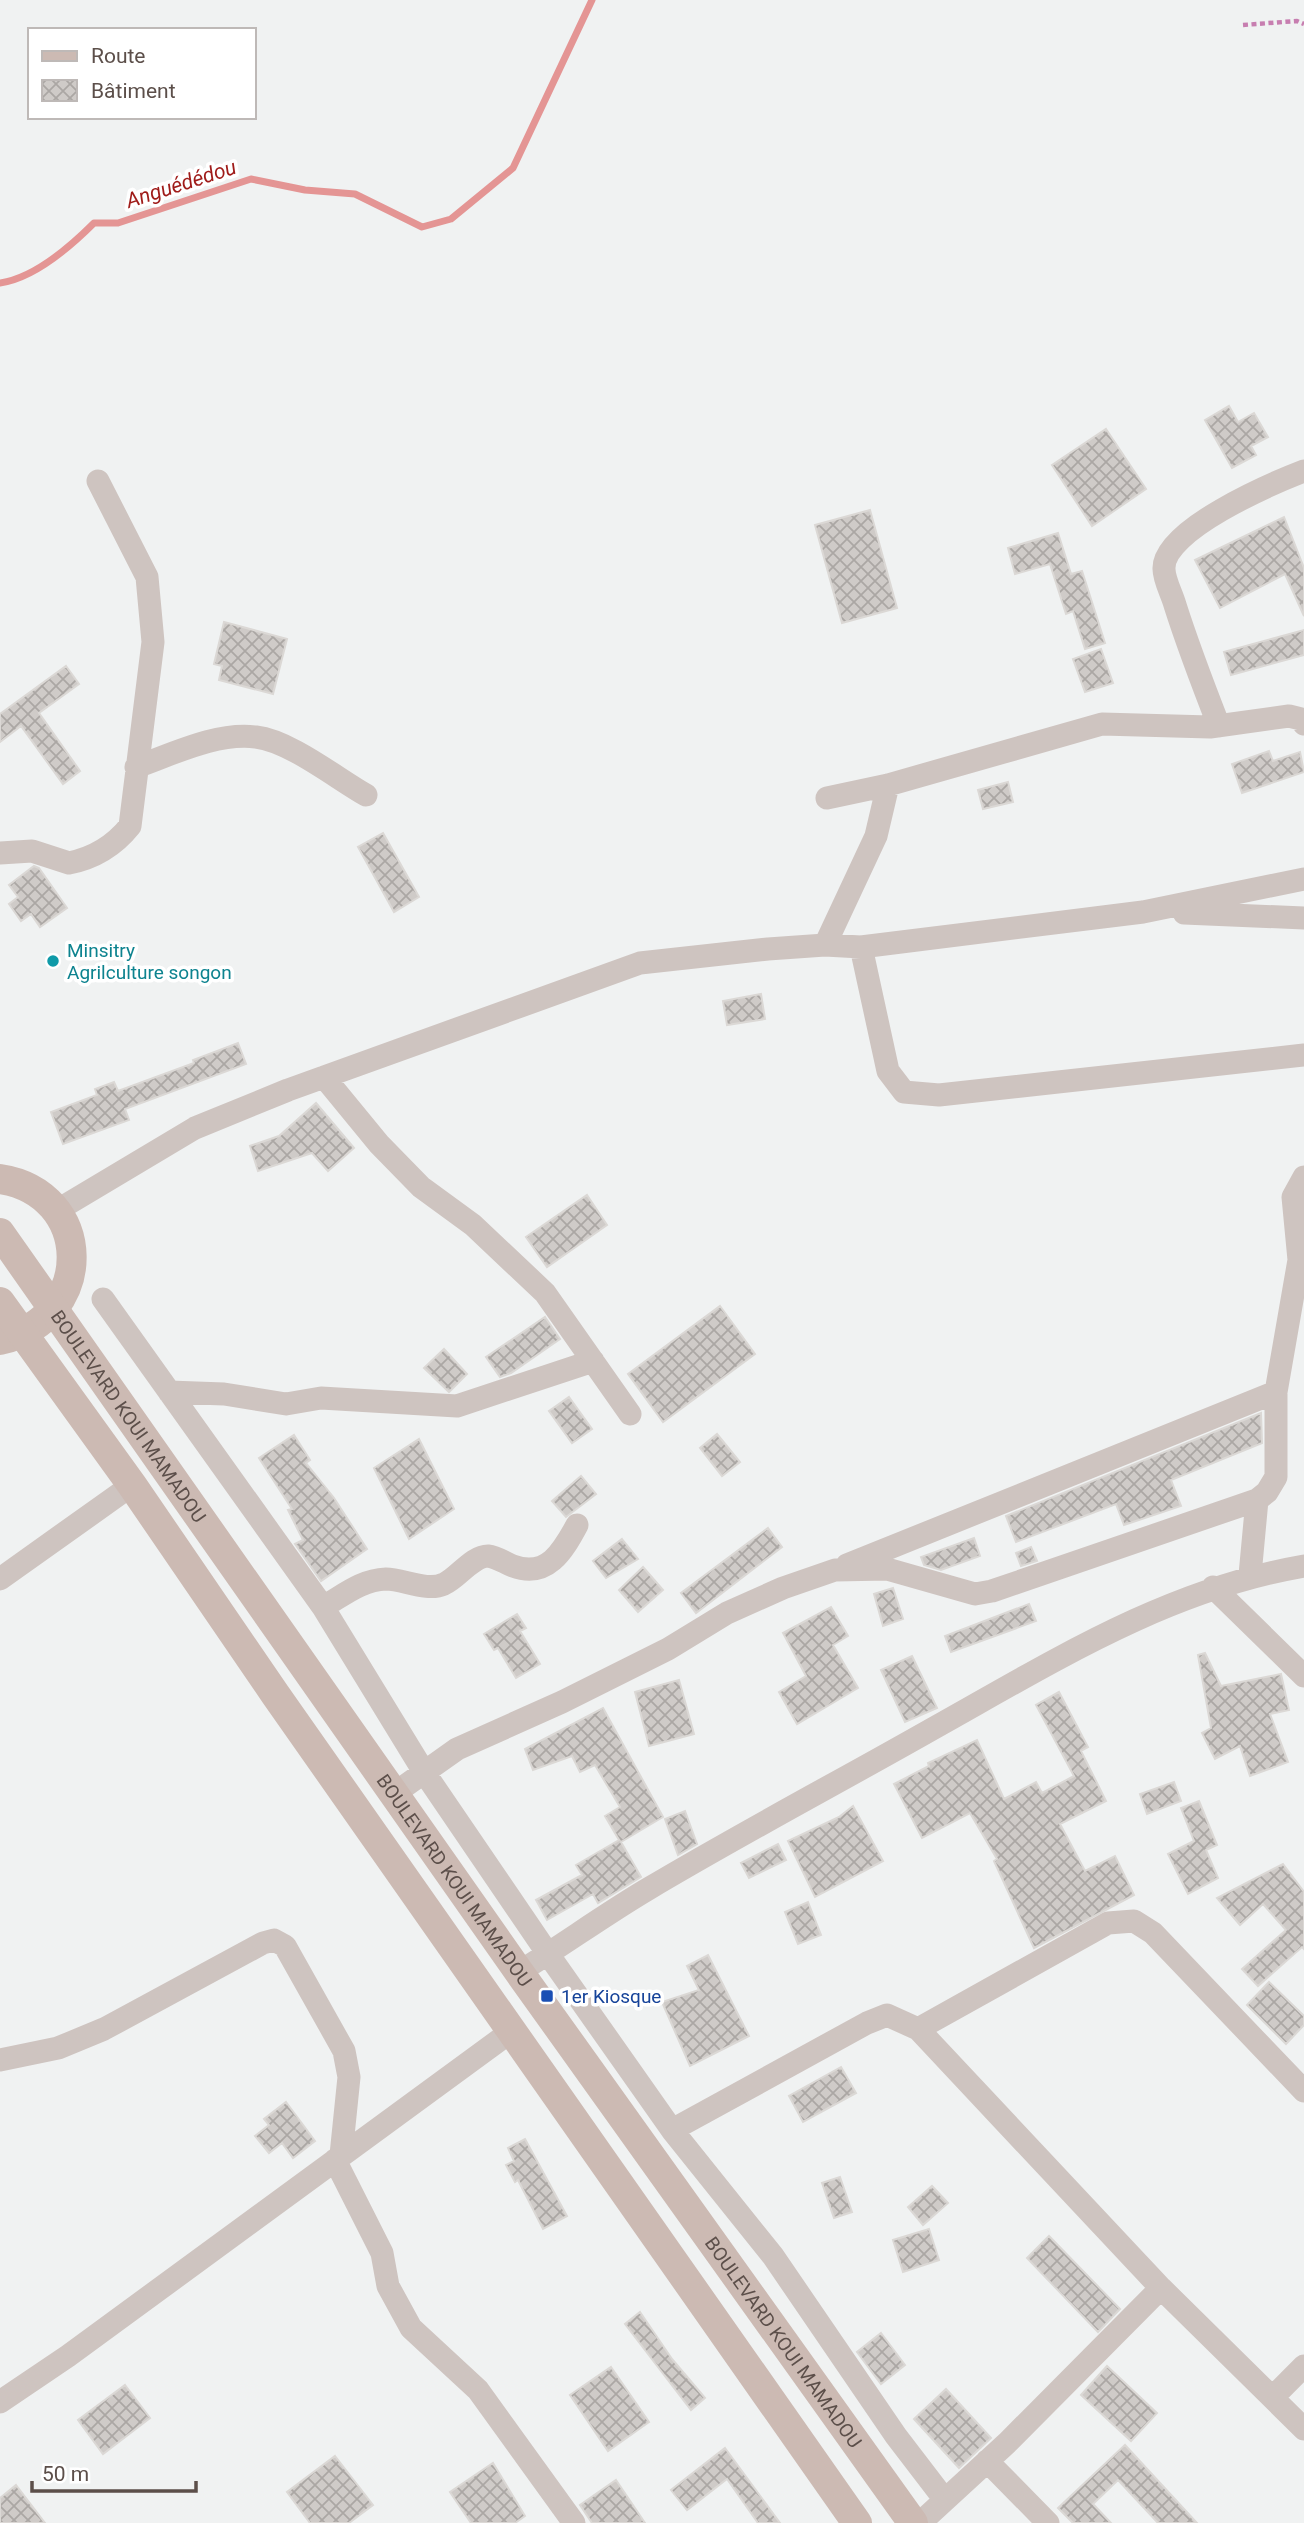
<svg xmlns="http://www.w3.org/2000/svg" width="1304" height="2523" font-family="Roboto,sans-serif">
<defs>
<pattern id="building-cross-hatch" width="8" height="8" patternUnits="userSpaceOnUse" patternTransform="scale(1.75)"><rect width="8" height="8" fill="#cfcbc8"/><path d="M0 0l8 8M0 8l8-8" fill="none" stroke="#aba7a4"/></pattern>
</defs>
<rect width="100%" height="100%" fill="#f0f2f2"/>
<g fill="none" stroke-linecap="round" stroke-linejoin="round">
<!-- stream -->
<path stroke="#e49594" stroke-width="7" d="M0,283C35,278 70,247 94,223H118L251,179L305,190L355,194L422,227L451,219L513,168L592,0"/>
</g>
<!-- building -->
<path fill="url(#building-cross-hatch)" stroke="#dbd8d5" stroke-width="2" d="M1229,406L1238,422L1254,413L1268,437L1251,446L1256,455L1232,468L1205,420Z
M1106,429L1146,489L1092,526L1052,465Z
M870,510L897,608L842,623L815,525Z
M1284,517L1304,568V616L1285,574L1220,608L1195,560Z
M1058,533L1071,574L1082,571L1105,643L1085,649L1073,611L1066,614L1050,564L1015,574L1008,548Z
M224,622L287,639L273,694L219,680L222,666L214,664Z
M1304,630V655L1231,675L1224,652Z
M1101,649L1113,683L1085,692L1073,659Z
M66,666L79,684L39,713L80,771L63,784L21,726L0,742V714Z
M1269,751L1273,761L1300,752L1304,772L1242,793L1232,764Z
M1008,782L1013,802L983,809L978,790Z
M383,833L419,897L394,912L358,847Z
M34,866L39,868L67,908L40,927L31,914L21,921L9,904L18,897L9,885Z
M761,994L765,1019L727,1025L723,1001Z
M238,1043L246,1064L125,1109L129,1120L63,1144L51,1112L97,1095L95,1089L114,1082L118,1091L194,1063L193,1060Z
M316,1103L354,1148L328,1171L312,1153L258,1171L250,1146L279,1136Z
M587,1195L607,1225L547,1267L526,1237Z
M720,1306L755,1354L663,1422L628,1374Z
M545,1317L560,1339L511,1373L500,1377L486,1357Z
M444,1349L467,1374L449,1392L424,1368Z
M569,1397L592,1429L572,1443L549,1411Z
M1261,1413L1262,1443L1171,1480L1181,1506L1124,1525L1116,1504L1016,1542L1006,1516Z
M717,1434L740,1462L722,1476L700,1448Z
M294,1435L310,1460L306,1463L334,1498L367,1549L321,1581L295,1544L303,1540L288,1510L292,1509L259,1458Z
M419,1439L454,1509L409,1539L374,1468Z
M581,1476L596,1494L566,1517L552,1501Z
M768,1528L782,1547L696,1613L681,1593Z
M974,1538L980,1556L941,1570L924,1565L921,1557Z
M622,1539L638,1559L606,1578L593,1561Z
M1031,1547L1037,1561L1021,1566L1016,1553Z
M643,1567L663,1590L638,1612L619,1590Z
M893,1588L903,1619L883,1626L874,1594Z
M1029,1604L1036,1621L951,1652L945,1636Z
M831,1607L848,1636L833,1645L858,1688L797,1724L779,1692L806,1676L783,1633Z
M517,1614L526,1628L520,1631L540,1664L516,1678L498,1648L494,1650L484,1634Z
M1205,1653L1221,1686L1281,1674L1289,1710L1270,1714L1288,1762L1250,1776L1240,1746L1215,1759L1202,1733L1211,1728L1198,1655Z
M912,1656L937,1708L905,1722L881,1670Z
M679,1680L694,1734L649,1746L635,1692Z
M1059,1692L1088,1747L1081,1751L1106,1801L1060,1824L1085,1871L1115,1856L1134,1895L1034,1948L994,1861L997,1859L970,1813L922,1838L894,1784L929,1766L928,1763L977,1740L1004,1799L1036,1782L1042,1793L1074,1776L1036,1705Z
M603,1708L663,1817L621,1842L641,1877L598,1903L593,1894L547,1920L536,1900L582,1875L576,1865L619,1840L605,1816L620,1807L595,1765L580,1772L572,1756L533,1770L525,1749Z
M1174,1782L1181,1801L1147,1814L1140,1794Z
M1199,1801L1217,1845L1206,1850L1218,1878L1188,1894L1168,1854L1194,1841L1181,1808Z
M853,1806L883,1861L815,1897L788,1841L839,1817Z
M685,1811L697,1844L678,1855L665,1819Z
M778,1844L786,1860L749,1878L741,1863Z
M1283,1864L1304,1892V1949L1302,1947L1258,1986L1242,1969L1286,1930L1263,1904L1240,1925L1217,1898Z
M808,1902L821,1935L798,1944L785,1912Z
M708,1955L749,2036L690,2066L662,2002L699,1990L687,1966Z
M1269,1982L1304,2016V2025L1286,2044L1247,2005Z
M841,2067L856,2093L803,2122L789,2096Z
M286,2102L315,2141L293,2158L282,2143L269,2153L255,2136L269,2125L264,2119Z
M525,2139L567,2216L543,2229L518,2180L515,2182L506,2165L514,2161L508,2148Z
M840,2177L852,2212L834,2218L822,2183Z
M932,2186L948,2203L923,2225L908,2207Z
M929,2229L939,2260L903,2272L893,2240Z
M1049,2236L1120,2309L1098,2332L1027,2258Z
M640,2312L672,2359L705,2398L691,2410L625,2324Z
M881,2333L905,2365L881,2384L857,2352Z
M1107,2366L1157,2413L1131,2441L1081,2395Z
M611,2367L649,2422L608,2451L570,2395Z
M125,2385L150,2418L103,2454L78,2420Z
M946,2389L991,2438L959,2468L914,2419Z
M1125,2445L1197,2523H1158L1118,2480L1093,2504L1111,2523H1073L1058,2508Z
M725,2448L780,2523H758L727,2479L687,2510L671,2490Z
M335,2456L373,2505L349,2523H310L287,2492Z
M493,2463L525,2516L515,2523H471L450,2492Z
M616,2480L645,2523H592L580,2505Z
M16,2485L45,2523H0V2498Z"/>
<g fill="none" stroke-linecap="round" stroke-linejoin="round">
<!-- path -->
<path stroke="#c77eb0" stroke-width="4.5" stroke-dasharray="5 3.5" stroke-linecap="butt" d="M1243,25L1297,21L1304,24"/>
<!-- minor -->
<path stroke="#cec4c0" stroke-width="23" d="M1219,726C1203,685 1188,646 1175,605C1172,594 1164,580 1164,569C1162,530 1273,483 1304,471
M136,767C173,754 216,732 256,737C290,741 336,778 366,795
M827,798L888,785L1102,724L1210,727L1289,716L1301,719L1304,724
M0,853L32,851L69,863C94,858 114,846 130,826L153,642L147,577L98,481
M1184,913L1304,918
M825,945L876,836L888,785
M861,947L888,1071L904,1092L939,1095L1304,1055
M324,1077L379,1144L421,1187L473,1225L545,1293L630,1414
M56,1211L195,1128L288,1090L640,963L768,949L825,945L861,947L1143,912L1304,879
M103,1299L323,1607L424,1772L548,1954L672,2130L773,2256L896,2436L945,2500
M169,1392L224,1394L286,1404L321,1398L457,1406L593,1361
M847,1565L1276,1392
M1250,1575L1257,1500L1267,1492L1276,1477V1392L1299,1260L1293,1197L1304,1177
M0,1579L132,1485
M1213,1587L1304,1676
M323,1607C344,1595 361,1580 386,1579C403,1579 427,1592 444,1584C458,1578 472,1556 488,1556C497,1557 505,1563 513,1566C547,1579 563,1551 577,1525
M395,1793L457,1749L562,1702L668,1649L727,1613L783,1588L835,1570L887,1569L975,1594L992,1591L1257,1500
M519,1972C563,1945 604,1915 648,1889C742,1833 839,1782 934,1728C1054,1661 1166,1590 1304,1566
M0,2060L58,2048L104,2029L263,1943L274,1940L285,1946L344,2051L349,2077L341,2155
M1304,2091L1153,1933L1134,1921L1108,1923L918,2029L1161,2288L1304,2429
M672,2130L867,2023L887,2015L918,2029
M335,2160L382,2253L388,2286L411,2328L478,2390L574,2523
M1273,2397L1304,2366
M0,2402L68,2356L513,2030
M987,2461L1048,2523
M920,2523L1007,2443L1161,2288"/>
<!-- major -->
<g stroke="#ccbab3" stroke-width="30">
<path d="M0,1179C93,1193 98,1317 0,1340"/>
<path id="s1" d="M0,1233L519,1972L913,2523"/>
<path d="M0,1302L132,1485L275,1694L857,2523"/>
</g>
</g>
<!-- markers -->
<circle fill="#0f9aa8" stroke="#fff" stroke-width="2.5" cx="53" cy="961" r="7"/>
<rect fill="#1a4fb4" stroke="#fff" stroke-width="2.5" x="540" y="1989" width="14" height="14" rx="3.5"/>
<g text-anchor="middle" stroke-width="7" stroke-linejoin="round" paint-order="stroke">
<!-- culture labels -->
<g font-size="19" fill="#0d838f" stroke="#fff" text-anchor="start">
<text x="67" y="957">Minsitry<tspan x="67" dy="22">Agrilculture songon</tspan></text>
</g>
<!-- street labels -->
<g font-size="19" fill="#5c4f4a" stroke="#fff">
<text dy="7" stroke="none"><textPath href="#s1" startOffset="224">BOULEVARD KOUI MAMADOU</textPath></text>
<text dy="7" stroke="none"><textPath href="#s1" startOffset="791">BOULEVARD KOUI MAMADOU</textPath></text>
<text dy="7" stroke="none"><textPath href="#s1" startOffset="1358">BOULEVARD KOUI MAMADOU</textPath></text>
</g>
<!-- transit labels -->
<g font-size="19" fill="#164399" stroke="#fff" text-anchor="start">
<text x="561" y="2003">1er Kiosque</text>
</g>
<!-- water labels -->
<g font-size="21" font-style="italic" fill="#9f1b19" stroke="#fff">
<text transform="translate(181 184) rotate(-18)" y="7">Anguédédou</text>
</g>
</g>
<!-- legend -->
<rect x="28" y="28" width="228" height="91" fill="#ffffff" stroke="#beb9b7" stroke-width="2"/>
<rect x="42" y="51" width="35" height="10" fill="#ccbab3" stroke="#beb9b7" stroke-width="2"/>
<text x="91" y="63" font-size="21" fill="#5c4f4a">Route</text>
<rect x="42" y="80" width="35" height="21" fill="url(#building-cross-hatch)" stroke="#beb9b7" stroke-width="2"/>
<text x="91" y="98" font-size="21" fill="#5c4f4a">Bâtiment</text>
<!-- scale -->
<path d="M32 2481v10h164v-10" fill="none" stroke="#5c4f4a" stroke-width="3.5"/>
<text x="42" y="2481" font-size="21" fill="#5c4f4a" stroke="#ffffff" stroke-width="5" paint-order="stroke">50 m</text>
</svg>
